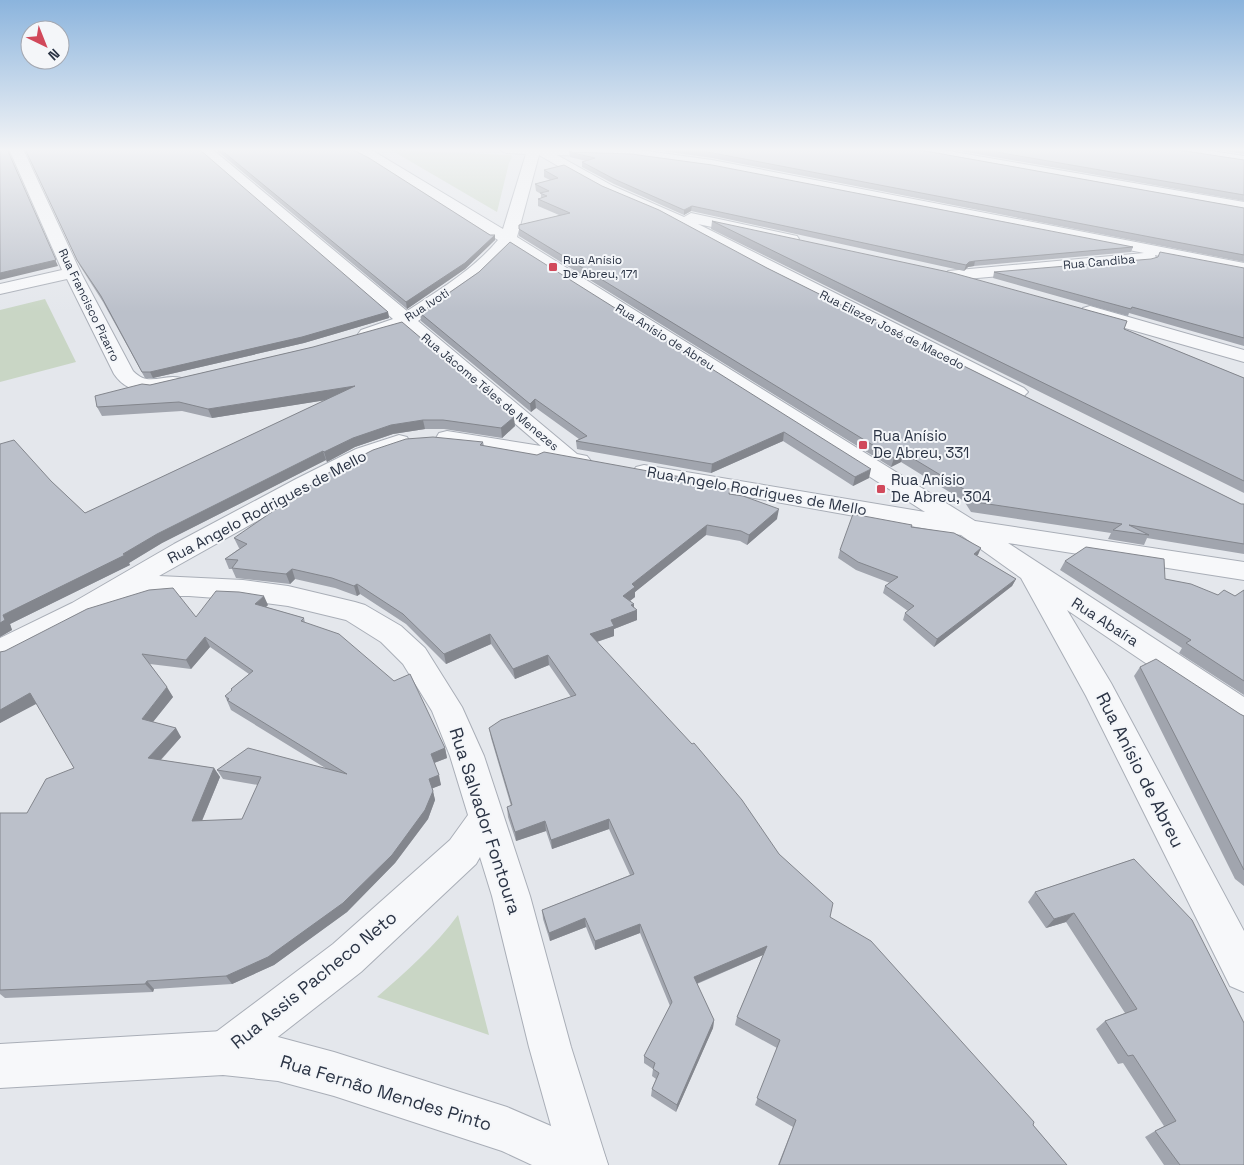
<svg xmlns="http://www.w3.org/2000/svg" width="1244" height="1165" font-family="'Space Grotesk',sans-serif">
<rect width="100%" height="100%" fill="#e4e7ec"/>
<!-- green -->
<path fill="#c9d6c5" d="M391,150L511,155L512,157L509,163L497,212Z
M45,299L76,362L0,382V310Z
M458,915L489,1035L377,997C406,972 435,946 458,915Z"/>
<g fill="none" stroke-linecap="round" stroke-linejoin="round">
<!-- minor casing -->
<g stroke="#a9aeb7" stroke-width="2">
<path id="minor" d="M9,149H23L81,273L133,371C149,388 163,373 181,378L184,382L181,386C157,392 130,398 114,374L67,279L0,294V284L62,270Z
M197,149H212L407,311C439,290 473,270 498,240L353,149H370L503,229L526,154L506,153L499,149H632L712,160L1244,263V273L1155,255L1156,258L1154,262L1148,263L954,280L948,279L945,275L948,271L1144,253L712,168L631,157L557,155L613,186L684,217L691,213L797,236L799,239L797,242L791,244L698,224L1024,388L1028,392L1024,396L1017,398L1010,396L767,274L660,216L603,192L539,155L517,237L975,521L1244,562V580L1008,543L1244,697V726L1233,722L1067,610L1111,683L1244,931V992L1230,986L1086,696L1021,578L961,535L636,477L632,472L636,467L644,465L925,512L510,247C485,278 450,298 418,321L577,454L587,456L591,461L587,466L579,468L517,455L439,443L436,438L439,433L447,431L541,446L404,328L368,340L361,338L358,334L361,330L393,319Z
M907,149H937L1244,202V212L914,153Z
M1164,149H1198L1244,156V164L1171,153Z
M1090,306L1244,350V362L1083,316L1081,312L1083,308Z
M399,435L407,437L410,442L407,447L372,459L314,489L159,576L243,580L288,586L355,602L365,605L401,626L425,648L462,707L484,756L530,896L571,1047L608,1165H562L529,1047L492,896L480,857L476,864L361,972L238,1068L223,1075L208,1068L201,1053L208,1038L333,944L450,840L468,815L450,756L432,711L403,664L381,642L346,620L288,606L243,600L189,596H128L92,617L11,659L0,662V638L72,603L174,544L296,479L356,449Z"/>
</g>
<!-- tertiary casing -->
<g stroke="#a9aeb7" stroke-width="2">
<path id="tertiary" d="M223,1031L278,1037L334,1052L507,1107L602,1148L608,1165H532L502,1151L334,1096L278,1081L223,1075L0,1088V1044Z"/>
</g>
<!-- minor -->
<use href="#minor" fill="#f7f8fa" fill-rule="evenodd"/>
<!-- tertiary -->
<use href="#tertiary" fill="#f7f8fa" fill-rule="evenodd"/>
</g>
<!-- wall -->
<path fill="#a1a5ae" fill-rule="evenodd" d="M25,149L388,312L389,318L304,343L153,378H145L103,302L80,266Z
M215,149H351L490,235H495V240L465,269L407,309Z
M647,149H914L1244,208V262L712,158Z
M949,149H1172L1244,160V201Z
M1211,149H1244V154Z
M569,152L1133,247L1131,252L974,266L968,267L964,271L691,211L684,215L614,184L582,167V162L586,161L570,157Z
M544,170L602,186L767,268L1241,504H1244V554L1147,538L1144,545L1108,539L1111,533L971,512L964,501L901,462L891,467L519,236V229L559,215L538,206V199L541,198V194L536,191L535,184L550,180L544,177Z
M712,221L1124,329L1244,378V493L711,229Z
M510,242L869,478L853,486L783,441L711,473L577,449L576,441L579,439L536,408L531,412L421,321L420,313L479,272Z
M1244,268V346L1129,313L1128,316L993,278L994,272Z
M313,347L515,426L502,438L444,429H425L393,434L355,447L327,462L326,460L162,543L129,563L130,565L10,624L12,630L0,637L51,481L85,513L326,400L212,418L182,411L102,416L97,407L150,385Z
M483,442L484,446L680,480L730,494L777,519L747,545L740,541L706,535L635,592V597L630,601L634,607L637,620L614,629V636L597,642L779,854L830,917L1033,1125L1067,1165H778L793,1127L755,1105L777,1048L735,1025L737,1017L763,955L697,984L714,1020L713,1028L676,1112L651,1096L652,1089L656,1079L652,1076L653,1069L644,1063V1056L670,1006L640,933L595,950L586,927L550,941L543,919L542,910L630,875L609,829L552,849L546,831L516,841L508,817L507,807L511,806L491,738L489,728L571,697L549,665L515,679L491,644L446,664L406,624L360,594L357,596L335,588L295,579L290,584L236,578L232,569H229L225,559L240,548H239L234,538Z
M911,527L977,556L1016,579L1012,586L934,647L903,620L905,613L908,611L883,593L885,586L890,583L856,570L838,558L840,550Z
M1065,561L1165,579L1218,595L1235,596L1244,590V695L1179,653L1182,648L1060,570Z
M268,605L266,607L304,618L305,623L445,748L447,758L434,763L441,785L432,788L435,800L428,819L395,863L347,912L274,965L232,984L154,989L153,992L5,998L0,994V813H27L74,768L36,703L0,723V652L196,617ZM210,647L249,674L231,689L232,691L225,696L231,710L327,769L217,770L223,779L258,785L242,819L202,821L220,777L214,768L161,760L181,737L153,722L173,697L150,664L191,669Z
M1140,667L1244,716V886L1235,879L1134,676Z
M1134,859L1244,1165H1164L1145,1137L1155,1131L1164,1126L1123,1063L1118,1064L1096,1029L1105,1021L1125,1013L1066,922L1046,928L1028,902L1035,892Z"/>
<!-- shaded-wall -->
<path fill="#83868d" d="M7,149L58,266L0,280V273Z
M692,206L691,211L684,215V210Z
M495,235V240L465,269L407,309L406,302Z
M975,261L974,266L968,267L964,271L966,265L969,262Z
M388,312L389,318L304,343L153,378L150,372Z
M355,386L358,395L212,418L208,409Z
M535,399L536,408L531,412L530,404Z
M514,417L515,426L502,438L501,428Z
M423,420L425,429L393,434L355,447L327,462L324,452L353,438L391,425Z
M784,432L783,441L711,473L712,464Z
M323,451L326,460L162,543L129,563L130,565L10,624L12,630L0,637V623L3,615L123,554L157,534Z
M904,453L901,462L891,467L894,458Z
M871,469L869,478L853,486L855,477Z
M779,509L777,519L747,545L749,535Z
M707,525L706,535L635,592V597L623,606V596L632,584Z
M981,548L978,555L971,561L974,554Z
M292,569L295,579L290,584L286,574Z
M1016,579L1012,586L934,647L937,639Z
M357,584L360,594L357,596L354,586Z
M264,596L268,605L259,613L255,604Z
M634,604V611L637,610V620L614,629V636L590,644V634Z
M490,634L491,644L446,664L444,654Z
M205,637L210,647L191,669L186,660Z
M548,655L549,665L515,679L513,669Z
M167,687L173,697L148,728L142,719Z
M30,693L38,703L0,723V710Z
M176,728L181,737L154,767L148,758Z
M445,748L447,758L434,763L431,754Z
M214,768L220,777L198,830L192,821Z
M439,775L441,785L431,789L429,779Z
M433,791L435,800L428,819L395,863L347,912L274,965L232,984L226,976Z
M609,819V829L552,849L551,840Z
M545,821L546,831L516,841L515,832Z
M1074,913L1066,922L1046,928L1054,919Z
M585,918L586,927L550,941L549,933Z
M640,924V933L595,950V941Z
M767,946L765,954L693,985L694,977Z
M147,981L154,989L153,992L145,984Z
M714,1020L713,1028L676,1112L677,1105Z"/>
<!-- building -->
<path fill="#bbc0ca" stroke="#83868d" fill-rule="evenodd" d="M0,149H7L56,260L0,273Z
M25,149H199L388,312L302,337L150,372H142L101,296L77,260Z
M220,149H351L369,158L490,235H495L465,263L406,302Z
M684,149H914L1244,208V255L713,153Z
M979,149H1172L1244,160V195Z
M569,152L631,154L712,165L1133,247L975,261L969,262L966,265L692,206L684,210L614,179L582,162L595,158Z
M564,165L602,186L659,210L767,268L1241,504H1244V544L1129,525L1149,535L1113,530L1122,524L975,502L967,491L904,453L894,458L519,229V225L570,213L538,199L547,196L540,193L549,191L535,184L558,178L544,170Z
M712,221L953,273L1127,321L1124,329L1244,378V481Z
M510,242L871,469L855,477L784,432L712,464L576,441L587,436L535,399L530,404L420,313L479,272Z
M1160,252L1244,268V338L1132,307L1131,309L994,272L1151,259L1158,257Z
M402,322L514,417L501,428L443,420H423L391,425L353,438L324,452L323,451L157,534L123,554L125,555L3,615L5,620L0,623V444L14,440L51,481L85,513L355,386L208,409L179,402L97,407L95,396L142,384L150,385L313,347Z
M433,437L483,442L480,445L537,455L544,452L681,477L674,479L730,489L729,494L743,496L779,509L749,535L741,531L707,525L632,584L635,587L623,596L634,604L631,605L637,610L611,620L614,626L590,634L692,744L694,743L742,800L779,854L833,903L830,917L871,941L1034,1122L1033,1125L1067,1165H779L796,1120L757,1098L780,1040L737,1017L767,946L694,977L714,1020L677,1105L652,1089L659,1073L653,1069L655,1063L644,1056L672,1002L640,924L595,941L585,918L549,933L542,910L634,874L609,819L551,840L545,821L515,832L507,807L512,805L489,728L501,720L576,695L548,655L513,669L490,634L444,654L403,614L357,584L354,586L332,578L292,569L286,574L232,568L238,560L225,559L247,544L234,538L330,472L373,450L406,439Z
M853,514L912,525L911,527L954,533L981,548L974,554L1016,579L937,639L905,613L914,606L885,586L898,577L858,562L840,550Z
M1086,547L1164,559L1165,579L1191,584L1218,595L1224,590L1235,596L1244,590V681L1186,643L1191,640L1065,561Z
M173,588L196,617L216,591L239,592L264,596L255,604L304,618L301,621L339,634L394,681L410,674L445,748L431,754L439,775L429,779L433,791L425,810L392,855L343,903L268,957L226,976L147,981L145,984L0,990V813H27L46,779L74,768L30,693L0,710V652L5,651L87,609L149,590ZM205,637L253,671L231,689L232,690L225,696L229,699L227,700L347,774L248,748L217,770L261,777L242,819L192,821L214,768L148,758L176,728L142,719L167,687L142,654L186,660Z
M1156,659L1240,714L1244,716V870L1140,667Z
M1134,859L1192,920L1244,1023V1165H1180L1155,1131L1176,1121L1133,1055L1128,1056L1105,1021L1137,1009L1074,913L1054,919L1035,892Z"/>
<!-- sky -->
<linearGradient id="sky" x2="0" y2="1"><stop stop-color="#8bb4dd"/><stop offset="0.48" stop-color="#f3f4f6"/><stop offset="1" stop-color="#f3f4f6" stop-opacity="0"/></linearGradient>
<rect width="1244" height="312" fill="url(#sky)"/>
<!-- markers -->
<g fill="#d1495b" stroke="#f4f6f9" stroke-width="2">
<rect x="548" y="262" width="10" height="10" rx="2.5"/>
<rect x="858" y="440" width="10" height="10" rx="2.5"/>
<rect x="876" y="484" width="10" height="10" rx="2.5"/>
</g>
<g text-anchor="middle" stroke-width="4" stroke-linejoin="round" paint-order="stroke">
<!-- far-poi labels -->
<g font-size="12" fill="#2b3445" stroke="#f4f6f9" text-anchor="start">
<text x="563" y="264">Rua Anísio<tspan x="563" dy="14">De Abreu, 171</tspan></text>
</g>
<!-- far-street labels -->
<g font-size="12" fill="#2b3445" stroke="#f4f6f9">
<text transform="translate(1099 262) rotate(-5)" y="4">Rua Candiba</text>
<text transform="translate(89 305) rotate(64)" y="4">Rua Francisco Pizarro</text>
<text transform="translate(427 305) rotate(-33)" y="4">Rua Ivoti</text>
<text transform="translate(892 330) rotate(27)" y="4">Rua Eliezer José de Macedo</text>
<text transform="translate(665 337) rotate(32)" y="4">Rua Anísio de Abreu</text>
<text transform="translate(490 392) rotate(40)" y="4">Rua Jácome Téles de Menezes</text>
</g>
<!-- poi labels -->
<g font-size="15" fill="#2b3445" stroke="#f4f6f9" text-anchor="start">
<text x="873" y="441">Rua Anísio<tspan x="873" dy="17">De Abreu, 331</tspan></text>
<text x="891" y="485">Rua Anísio<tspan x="891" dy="17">De Abreu, 304</tspan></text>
</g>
<!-- street labels -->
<g font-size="15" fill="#2b3445" stroke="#f4f6f9">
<text transform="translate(757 491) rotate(10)" y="5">Rua Angelo Rodrigues de Mello</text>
<text transform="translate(267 507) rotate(-28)" y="5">Rua Angelo Rodrigues de Mello</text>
<text transform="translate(1105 622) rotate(33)" y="5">Rua Abaíra</text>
</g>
<!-- near-street labels -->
<g font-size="18" fill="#2b3445" stroke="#f4f6f9">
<text transform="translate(1140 770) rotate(63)" y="6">Rua Anísio de Abreu</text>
<text transform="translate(485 821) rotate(72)" y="6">Rua Salvador Fontoura</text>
<text transform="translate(314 980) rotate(-39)" y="6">Rua Assis Pacheco Neto</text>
<text transform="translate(386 1093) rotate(17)" y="6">Rua Fernão Mendes Pinto</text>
</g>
</g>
<!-- north arrow -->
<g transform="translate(45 45) rotate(137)"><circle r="24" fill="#f4f6f9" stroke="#a4a8b1"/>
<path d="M0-4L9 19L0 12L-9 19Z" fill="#d1495b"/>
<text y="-8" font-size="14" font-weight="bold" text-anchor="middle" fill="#2b3445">N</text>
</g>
</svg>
